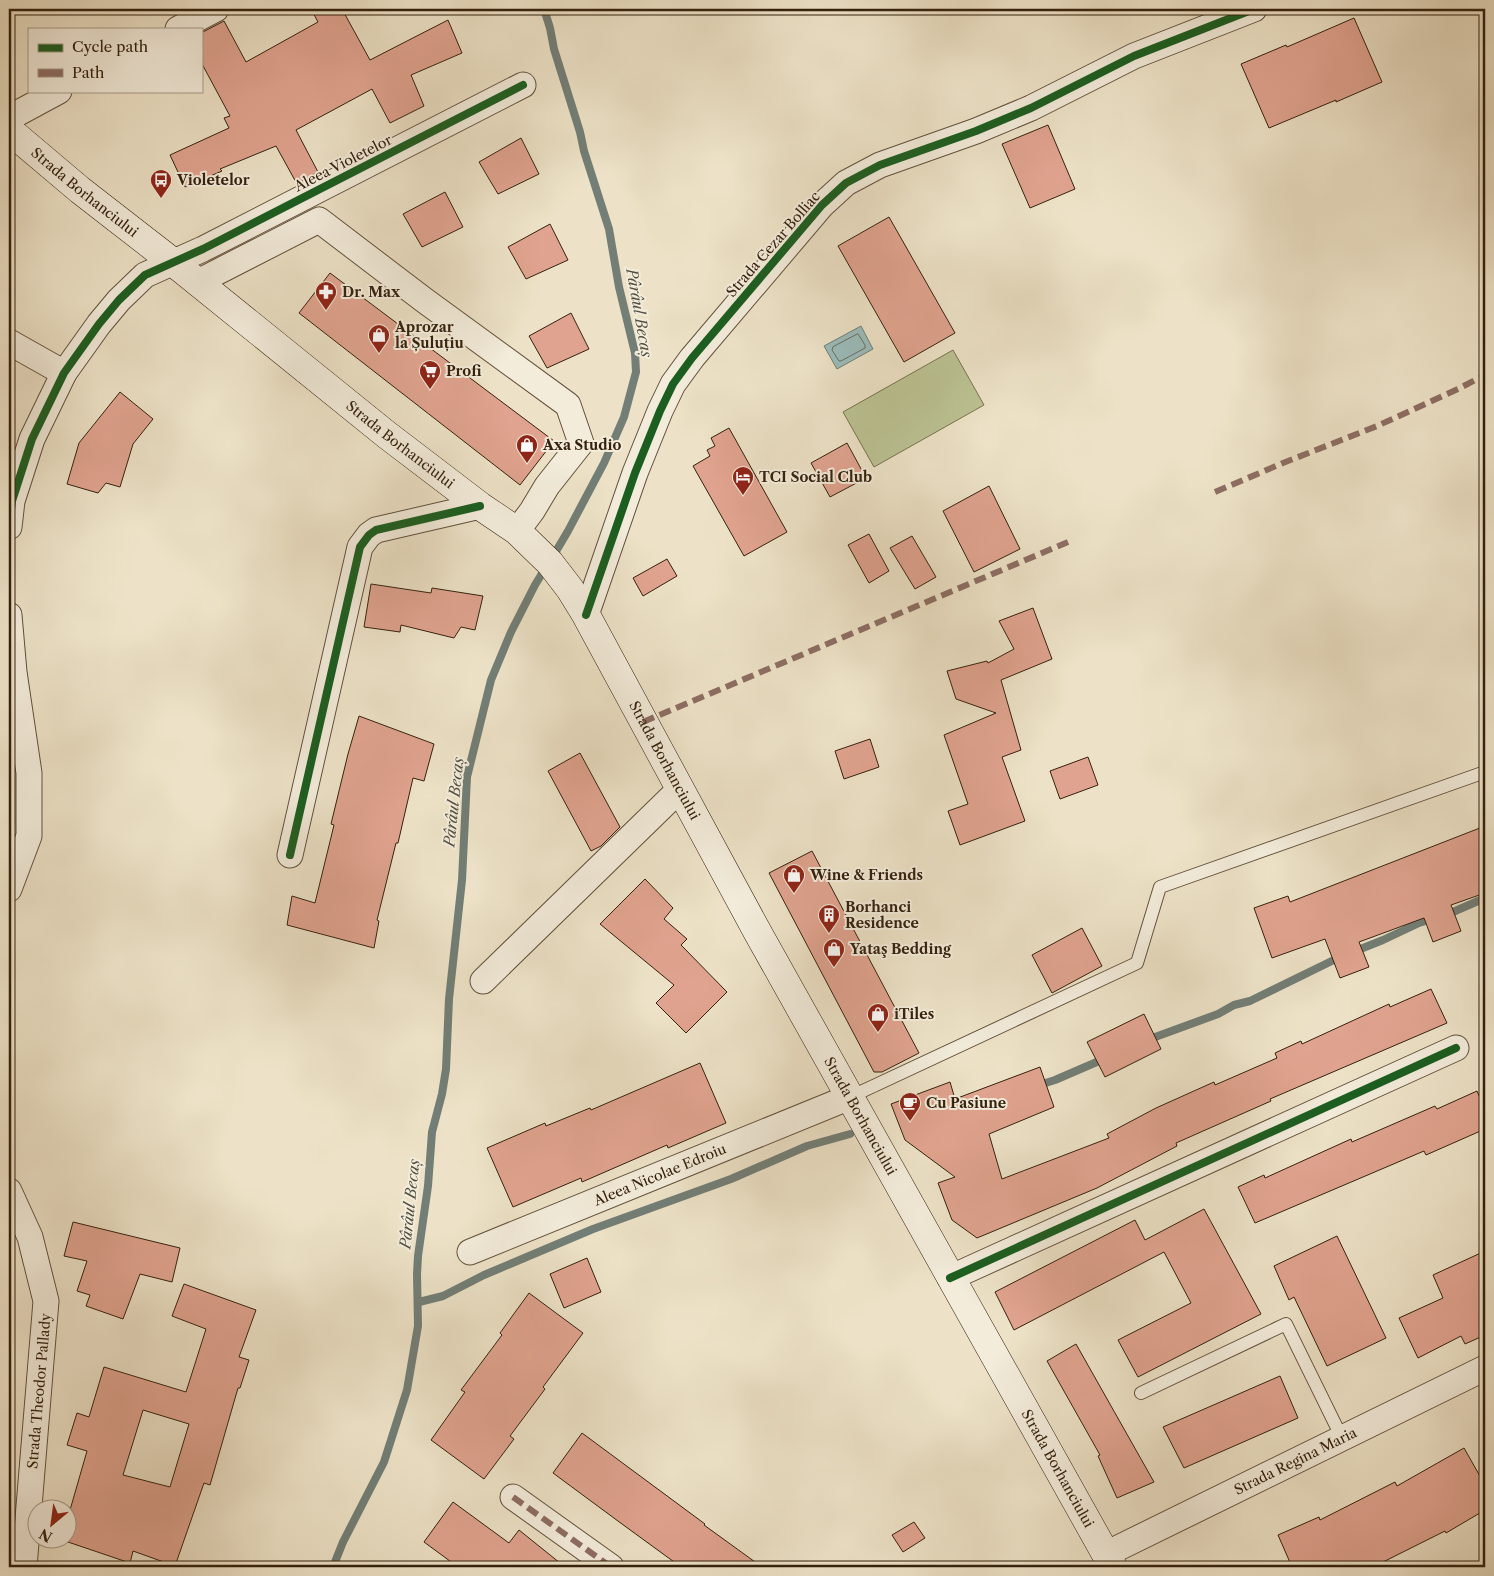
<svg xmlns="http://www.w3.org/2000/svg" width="1494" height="1576" font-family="'Libre Caslon Text',serif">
<rect width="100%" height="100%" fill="#ede2c7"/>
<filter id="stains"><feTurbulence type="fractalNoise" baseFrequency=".004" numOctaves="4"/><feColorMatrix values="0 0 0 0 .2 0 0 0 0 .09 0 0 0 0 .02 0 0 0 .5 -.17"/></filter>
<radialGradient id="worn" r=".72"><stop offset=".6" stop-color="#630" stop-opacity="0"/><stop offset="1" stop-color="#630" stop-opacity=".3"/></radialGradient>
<!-- green -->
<path fill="#bbc293" stroke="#787250" d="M953,350L984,405L874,467L843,412Z"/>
<!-- water -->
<path fill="#9bbcbc" stroke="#727e76" d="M861,326L873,349L837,369L824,346Z"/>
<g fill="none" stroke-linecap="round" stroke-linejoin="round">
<!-- shore -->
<path stroke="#686e64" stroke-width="1" d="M858,334L865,345V348L841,361H839L832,350L833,347Z"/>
<!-- stream -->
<path stroke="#727e76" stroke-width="8" d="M544,9L550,28L554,49L580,132L584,151L609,229L619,287L635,353L636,372L624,417L604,463L568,531L552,558
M1446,915L1485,898
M1353,952L1383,940L1419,923L1435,918
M1147,1040L1218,1014L1234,1005L1250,1001L1342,956
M1036,1086L1055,1080L1106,1058
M419,1302L443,1296L484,1275L593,1229L731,1179L807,1146L850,1134
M333,1567L343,1542L384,1462L407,1390L418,1326L417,1274L418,1256L428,1186L432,1132L442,1094L446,1069L449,999L462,880L467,777L491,680L511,632L535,585L546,567"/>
</g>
<!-- building -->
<path fill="#e0a38f" stroke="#34210d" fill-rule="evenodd" d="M311,9H342L370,60L448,20L462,53L411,75L424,106L390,123L372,89L296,130L318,172L297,184L276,146L220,169L222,171L185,187L170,155L229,128L224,118L230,116L201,62V33L224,21L246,62L318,22Z
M1354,18L1382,82L1336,102V100L1269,128L1241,64L1286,45L1287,47Z
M1048,125L1075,189L1030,208L1002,144Z
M521,138L539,174L498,194L479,162Z
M445,192L463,227L422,247L403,214Z
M889,217L955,333L904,362L838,246Z
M550,224L568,260L526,279L508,247Z
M330,273L554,441L520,485L299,313Z
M571,313L589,349L547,368L529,336Z
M120,392L153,419L133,444L120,487L106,483L98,493L67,484L79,443Z
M729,428L787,532L744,556L693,466L710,456L707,450L715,446L711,438Z
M847,443L866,478L830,497L811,463Z
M989,486L1020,549L974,572L943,511Z
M869,534L889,571L869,583L848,545Z
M912,536L936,577L915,589L890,548Z
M667,559L677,576L643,596L633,578Z
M371,584L431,593L432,588L483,596L475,630L461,627L454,638L401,625L400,632L364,627Z
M1033,608L1052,659L1001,680L1021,750L1002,757L1025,821L960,845L948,811L968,804L944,735L996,713L956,699L947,671L987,661L988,663L1014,649L999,621Z
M359,716L434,744L424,781L413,778L398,843H396L377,920L379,921L374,948L287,925L292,896L315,903L334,825L331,824L348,754Z
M870,739L879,767L844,779L835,751Z
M580,753L620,827L601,846L591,851L548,771Z
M1088,757L1098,785L1060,799L1050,771Z
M1485,826V893L1451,905L1461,931L1433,942L1424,918L1359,942L1369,967L1340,978L1325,939L1272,958L1254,908L1288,896L1290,902Z
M812,851L919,1053L882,1072H874L769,873Z
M645,879L673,908L664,919L687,939L681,945L727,992L686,1033L656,1003L674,985L600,924Z
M1082,928L1102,966L1052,993L1032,955Z
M1431,989L1447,1023L1270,1099L1271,1101L1176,1143L1177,1146L1097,1188L977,1238L952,1220L938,1183L955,1177L905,1140L891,1104L950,1082L955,1099L1040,1067L1054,1107L989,1134L1002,1179L1109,1138L1107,1134L1156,1108L1214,1082L1215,1085L1277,1058L1275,1053L1301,1041L1302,1044L1389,1004L1390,1007Z
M1144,1014L1161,1049L1105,1077L1087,1042Z
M700,1063L726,1123L668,1148L667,1145L582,1182L581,1178L513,1207L487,1148L545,1123L546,1126L590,1108L591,1110Z
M1477,1091L1485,1109V1129L1426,1155L1424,1151L1255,1223L1238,1187L1264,1175L1265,1178L1351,1139L1352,1142L1435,1106L1437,1109Z
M1204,1209L1261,1314L1138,1377L1118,1340L1191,1303L1164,1252L1014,1330L995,1292L1135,1220L1145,1240Z
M73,1222L180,1248L172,1282L140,1274L123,1319L86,1306L90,1295L77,1291L87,1261L64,1256Z
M1337,1236L1386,1338L1327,1366L1294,1297L1289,1300L1274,1266Z
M1485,1251V1335L1465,1344L1461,1336L1418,1358L1399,1318L1443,1298L1433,1275Z
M587,1258L601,1292L564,1308L550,1274Z
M184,1284L256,1310L239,1357L249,1360L240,1388H238L210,1485L204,1483L175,1566L133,1551L130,1563L68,1542V1517L87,1451L67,1445L77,1413L89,1417L104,1367L186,1392L206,1329L172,1316ZM143,1410L189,1424L170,1487L123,1475Z
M529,1293L583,1333L543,1387L545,1389L510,1436L514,1439L484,1479L431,1440L465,1392L461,1390L502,1335L500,1333Z
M1076,1344L1154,1482L1117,1498L1098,1456L1100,1455L1047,1361Z
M1280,1376L1298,1418L1184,1468L1163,1427Z
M582,1433L705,1524L704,1525L762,1567H681L622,1524L553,1473Z
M1464,1448L1485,1485V1510L1446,1533L1445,1531L1373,1567H1292L1278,1535L1319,1517L1320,1520L1395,1482L1397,1486Z
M453,1502L509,1543L519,1530L565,1567H458L424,1542Z
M914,1522L925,1538L903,1552L892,1535Z"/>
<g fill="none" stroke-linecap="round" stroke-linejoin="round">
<!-- service casing -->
<g stroke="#62513c" stroke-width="14">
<path id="service" d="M850,1097L1137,963L1160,887L1485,772
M1141,1393L1286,1324L1342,1438"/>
</g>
<!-- minor casing -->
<g stroke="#62513c" stroke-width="27">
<g id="minor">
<path d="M178,29L216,9"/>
<path d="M9,118L59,91"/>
<path d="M198,282L319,220L424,300L568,405L581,443L547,486L532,511L517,531"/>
<path d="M9,342L64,373"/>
<path d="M9,527L12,501L32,439L64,373L99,324L119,300L145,275L203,249L523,85"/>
<path d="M9,615L14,672L29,773V836L9,889"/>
<path d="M586,615L635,473L660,411L673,384L692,358L822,205L846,183L880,165L976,131L1031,108L1134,56L1254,9"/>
<path d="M290,855L360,547L369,535L376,530L480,506"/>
<path d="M483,981L680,789"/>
<path d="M9,1191L30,1237L46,1301L24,1567"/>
<path id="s1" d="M470,1252L850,1097"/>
<path d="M950,1278L1456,1048"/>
<path d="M513,1497L611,1567"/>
<path id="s2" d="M1106,1554L1485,1368"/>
</g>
</g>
<!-- secondary casing -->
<g stroke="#34210d" stroke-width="29">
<g id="secondary">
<path id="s3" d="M9,130L80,190L174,263L387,435L480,506L517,531L550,563L570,589L586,615L758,933L1113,1567"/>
</g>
</g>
<!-- service -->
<use href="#service" stroke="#f3ecdb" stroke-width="12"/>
<!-- minor -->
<use href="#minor" stroke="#f3ecdb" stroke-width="25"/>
<!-- secondary -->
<use href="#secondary" stroke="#f3ecdb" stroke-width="28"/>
<!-- quiet -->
<path stroke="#8d6e63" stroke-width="6" stroke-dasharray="12 6" stroke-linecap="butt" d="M1215,492L1283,463L1377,426L1460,388L1479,378L1485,376
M643,722L1068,542
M513,1497L611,1567"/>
<!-- cycleway casing -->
<g stroke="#f3ecdb" stroke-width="11">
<path id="cycleway" d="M9,527L12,501L32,439L64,373L99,324L119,300L145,275L203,249L523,85
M586,615L635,473L660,411L673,384L692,358L822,205L846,183L880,165L976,131L1031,108L1134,56L1254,9
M290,855L360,547L369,535L376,530L480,506
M950,1278L1456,1048"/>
</g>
<!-- cycleway -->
<use href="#cycleway" stroke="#1b5e20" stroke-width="8"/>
</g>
<!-- icons -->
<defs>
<g id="bus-pin" transform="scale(1.125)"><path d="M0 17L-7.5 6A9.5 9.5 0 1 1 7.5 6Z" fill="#8f2418" stroke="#f3ecdb"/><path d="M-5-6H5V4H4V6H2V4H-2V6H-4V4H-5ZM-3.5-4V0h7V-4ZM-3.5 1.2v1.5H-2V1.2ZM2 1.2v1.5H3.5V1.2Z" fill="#fff"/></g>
<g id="pharmacy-pin" transform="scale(1.125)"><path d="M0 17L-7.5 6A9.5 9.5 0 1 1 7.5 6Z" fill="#8f2418" stroke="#f3ecdb"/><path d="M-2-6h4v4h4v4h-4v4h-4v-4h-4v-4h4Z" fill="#fff"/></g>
<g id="shop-pin" transform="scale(1.125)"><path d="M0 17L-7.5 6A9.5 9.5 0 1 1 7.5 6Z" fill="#8f2418" stroke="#f3ecdb"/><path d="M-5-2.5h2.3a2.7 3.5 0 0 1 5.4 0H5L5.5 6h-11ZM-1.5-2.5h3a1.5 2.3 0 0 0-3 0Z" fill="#fff"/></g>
<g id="supermarket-pin" transform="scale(1.125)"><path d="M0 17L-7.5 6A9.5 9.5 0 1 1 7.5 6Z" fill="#8f2418" stroke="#f3ecdb"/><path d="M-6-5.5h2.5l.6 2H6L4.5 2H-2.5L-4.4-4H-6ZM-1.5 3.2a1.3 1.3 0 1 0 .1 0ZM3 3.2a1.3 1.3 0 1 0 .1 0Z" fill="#fff"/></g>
<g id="hotel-pin" transform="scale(1.125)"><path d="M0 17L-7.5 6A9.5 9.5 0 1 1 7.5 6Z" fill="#8f2418" stroke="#f3ecdb"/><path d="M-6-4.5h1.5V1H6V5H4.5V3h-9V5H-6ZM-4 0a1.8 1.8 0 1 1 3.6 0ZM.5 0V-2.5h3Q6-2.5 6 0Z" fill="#fff"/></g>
<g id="building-pin" transform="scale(1.125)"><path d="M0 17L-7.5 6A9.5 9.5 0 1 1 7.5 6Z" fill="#8f2418" stroke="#f3ecdb"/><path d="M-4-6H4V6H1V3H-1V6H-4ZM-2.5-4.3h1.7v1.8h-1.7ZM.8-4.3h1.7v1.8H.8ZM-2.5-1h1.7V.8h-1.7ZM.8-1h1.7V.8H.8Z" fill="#fff"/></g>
<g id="cafe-pin" transform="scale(1.125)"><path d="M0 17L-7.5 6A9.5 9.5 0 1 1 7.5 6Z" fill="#8f2418" stroke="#f3ecdb"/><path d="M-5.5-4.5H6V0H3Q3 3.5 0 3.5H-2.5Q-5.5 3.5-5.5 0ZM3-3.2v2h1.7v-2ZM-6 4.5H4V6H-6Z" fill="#fff"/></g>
</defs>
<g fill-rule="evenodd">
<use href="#bus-pin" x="161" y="180"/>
<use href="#pharmacy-pin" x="326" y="292"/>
<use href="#shop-pin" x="379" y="335"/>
<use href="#supermarket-pin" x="430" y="371"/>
<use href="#shop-pin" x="527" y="445"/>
<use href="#hotel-pin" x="743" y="477"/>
<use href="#shop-pin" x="794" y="875"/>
<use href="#building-pin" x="829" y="915"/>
<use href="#shop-pin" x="834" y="949"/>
<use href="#shop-pin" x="878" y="1014"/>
<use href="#cafe-pin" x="910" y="1103"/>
</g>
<g text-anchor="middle" stroke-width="4" stroke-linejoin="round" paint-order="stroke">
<!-- street labels -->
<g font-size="14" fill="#34210d" stroke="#f3ecdb">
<text transform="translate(343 163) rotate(-27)" y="5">Aleea Violetelor</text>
<text dy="5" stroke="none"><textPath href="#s3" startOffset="98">Strada Borhanciului</textPath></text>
<text transform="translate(773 244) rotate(-49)" y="5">Strada Cezar Bolliac</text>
<text dy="5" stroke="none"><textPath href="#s3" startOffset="502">Strada Borhanciului</textPath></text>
<text dy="5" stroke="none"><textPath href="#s3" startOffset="922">Strada Borhanciului</textPath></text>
<text dy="5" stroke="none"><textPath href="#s3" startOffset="1328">Strada Borhanciului</textPath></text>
<text dy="5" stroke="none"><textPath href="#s1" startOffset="205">Aleea Nicolae Edroiu</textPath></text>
<text transform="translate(39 1391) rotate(-85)" y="5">Strada Theodor Pallady</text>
<text dy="5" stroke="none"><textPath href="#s2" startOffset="211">Strada Regina Maria</textPath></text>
<text dy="5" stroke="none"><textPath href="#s3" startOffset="1732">Strada Borhanciului</textPath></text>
</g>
<!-- poi labels -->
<g font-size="14" font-weight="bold" fill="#34210d" stroke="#f3ecdb" text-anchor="start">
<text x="177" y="185">Violetelor</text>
<text x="342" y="297">Dr. Max</text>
<text x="395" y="332">Aprozar<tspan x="395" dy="16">la Șuluțiu</tspan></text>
<text x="446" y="376">Profi</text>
<text x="543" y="450">Axa Studio</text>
<text x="759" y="482">TCI Social Club</text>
<text x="810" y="880">Wine &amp; Friends</text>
<text x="845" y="912">Borhanci<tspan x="845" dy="16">Residence</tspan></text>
<text x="850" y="954">Yataş Bedding</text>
<text x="894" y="1019">iTiles</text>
<text x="926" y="1108">Cu Pasiune</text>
</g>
<!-- water labels -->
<g font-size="15" font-style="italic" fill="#535042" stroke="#f3ecdb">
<text transform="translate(639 313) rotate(80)" y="5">Pârâul Becaș</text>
<text transform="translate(454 802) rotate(-84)" y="5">Pârâul Becaș</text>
<text transform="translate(410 1204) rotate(-84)" y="5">Pârâul Becaș</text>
</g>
</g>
<!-- margin -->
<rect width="1494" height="1576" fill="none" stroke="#ede2c7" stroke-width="30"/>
<rect x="10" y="10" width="1474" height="1556" fill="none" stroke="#34210d" stroke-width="2.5"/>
<rect x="15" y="15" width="1464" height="1546" fill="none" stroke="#34210d"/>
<!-- legend -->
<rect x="28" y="28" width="175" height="65" fill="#f3ecdb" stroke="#a79b89"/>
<rect x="38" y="44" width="25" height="8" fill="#1b5e20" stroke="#a79b89"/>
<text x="72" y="52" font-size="15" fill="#34210d">Cycle path</text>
<rect x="38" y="69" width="25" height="8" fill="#8d6e63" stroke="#a79b89"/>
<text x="72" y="78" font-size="15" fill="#34210d">Path</text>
<!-- north arrow -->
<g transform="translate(52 1524) rotate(209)"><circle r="24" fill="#f3ecdb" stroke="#a79b89"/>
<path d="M0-4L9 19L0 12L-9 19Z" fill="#8f2418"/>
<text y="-8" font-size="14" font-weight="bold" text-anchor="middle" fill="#34210d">N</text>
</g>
<rect width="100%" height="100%" filter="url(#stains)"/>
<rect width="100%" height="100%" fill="url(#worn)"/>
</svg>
